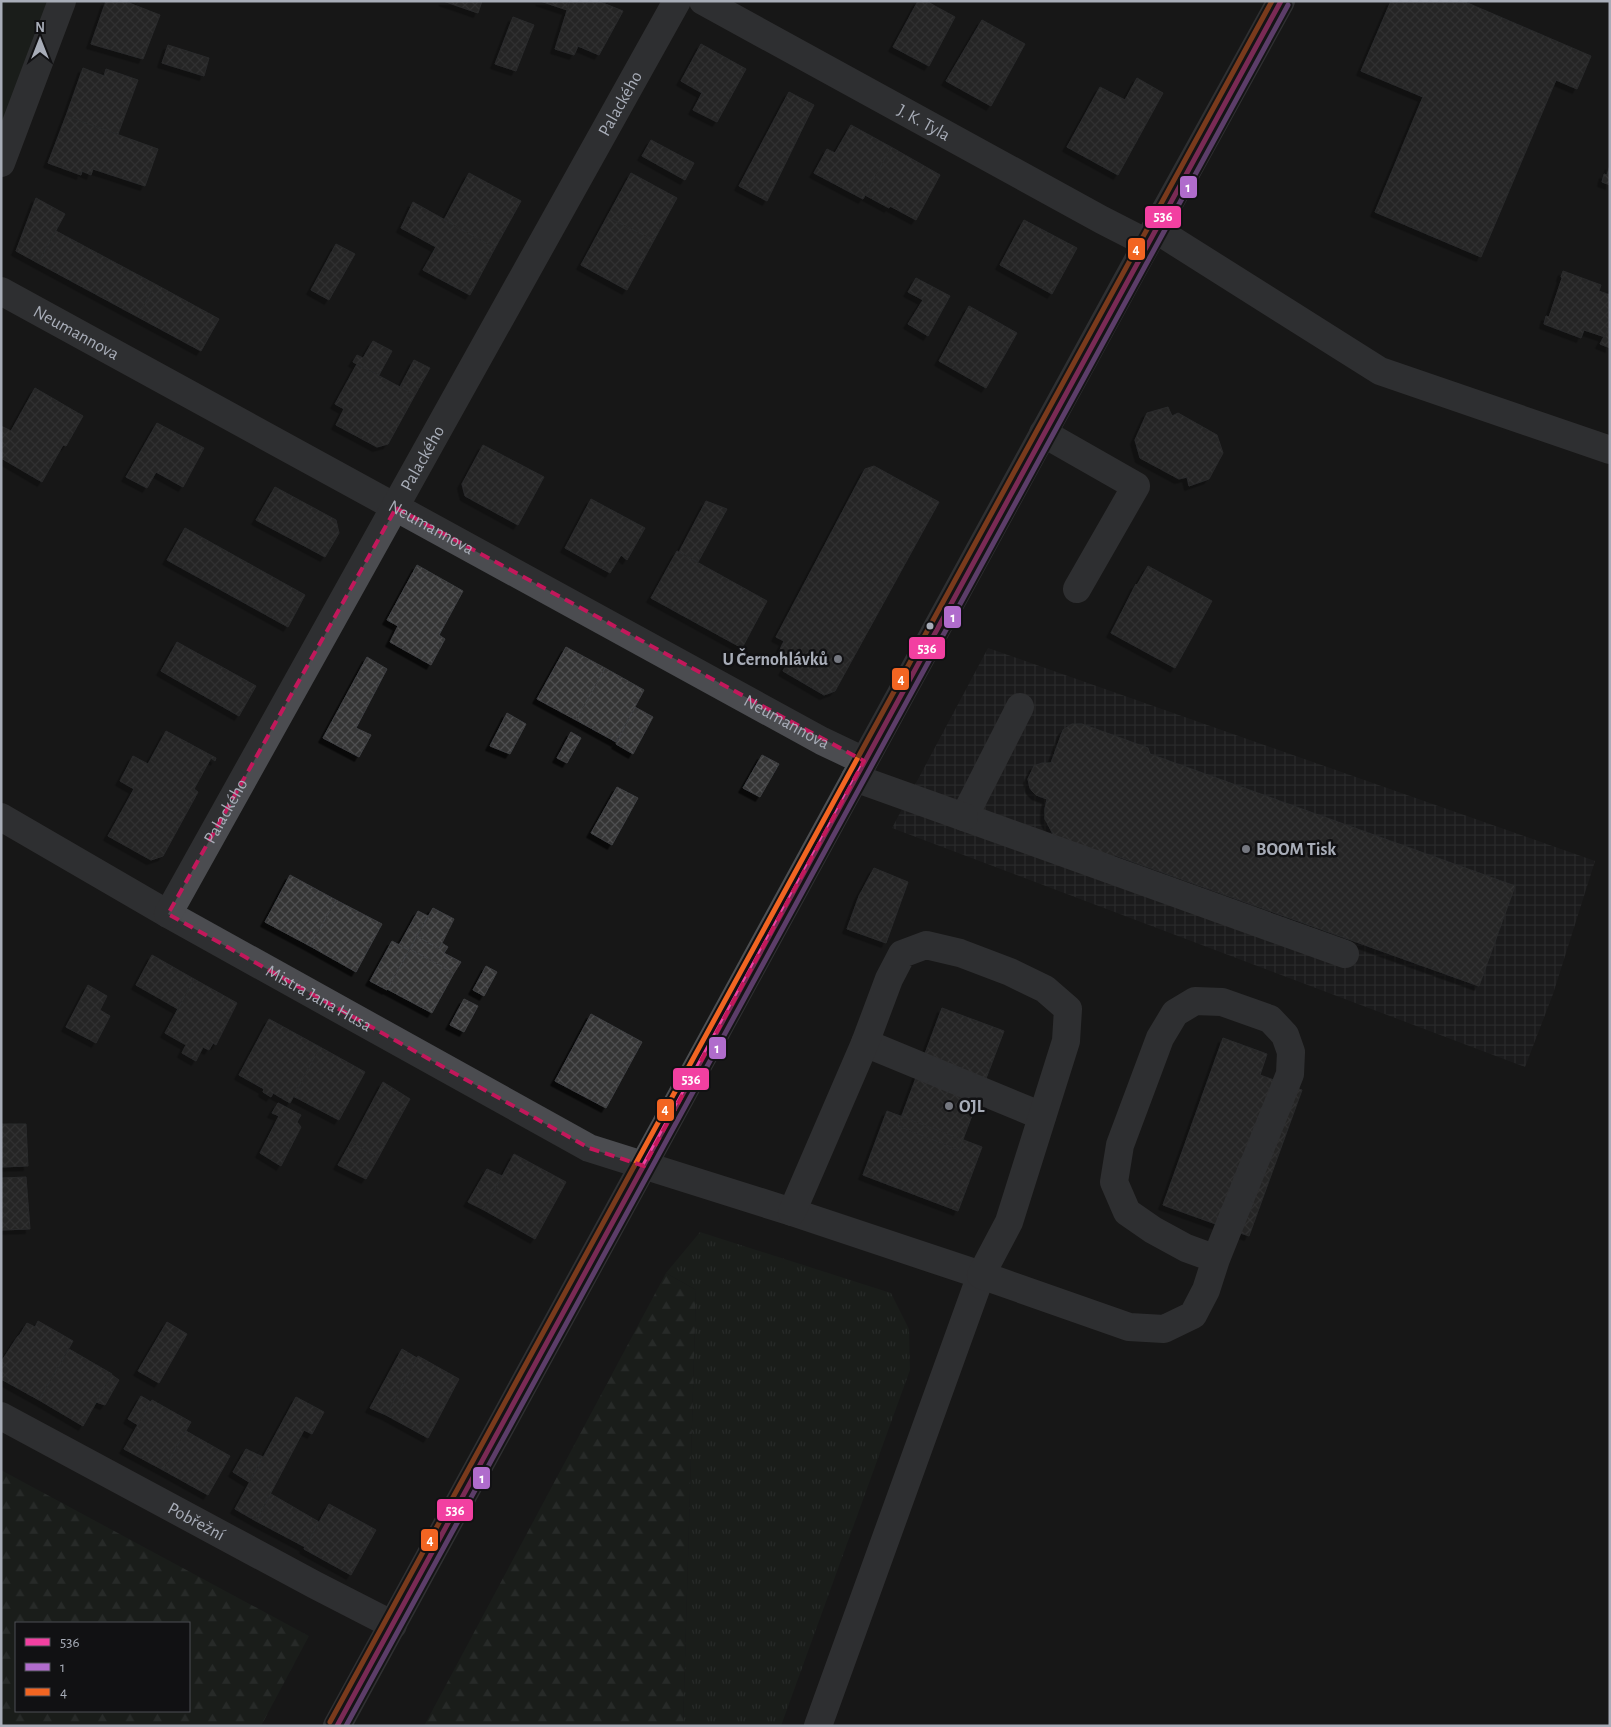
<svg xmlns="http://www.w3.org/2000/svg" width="1611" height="1727" font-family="'Alegreya Sans',sans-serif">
<defs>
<pattern id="industrial-grid" width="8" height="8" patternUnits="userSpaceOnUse" patternTransform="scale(1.25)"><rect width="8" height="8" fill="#212123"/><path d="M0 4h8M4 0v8" fill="none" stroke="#3e3f41"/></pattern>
<pattern id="grass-tufts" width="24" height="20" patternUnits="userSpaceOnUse" patternTransform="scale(1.25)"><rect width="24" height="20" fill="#1d241e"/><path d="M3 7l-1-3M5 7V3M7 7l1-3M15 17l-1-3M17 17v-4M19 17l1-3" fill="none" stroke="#3b413d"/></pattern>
<pattern id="forest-firs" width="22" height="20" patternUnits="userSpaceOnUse" patternTransform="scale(1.25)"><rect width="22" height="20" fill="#1d241e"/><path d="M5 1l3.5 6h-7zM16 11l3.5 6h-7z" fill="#3b413d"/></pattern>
<pattern id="building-cross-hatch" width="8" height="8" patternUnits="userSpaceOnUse" patternTransform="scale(1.25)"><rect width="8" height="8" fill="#353536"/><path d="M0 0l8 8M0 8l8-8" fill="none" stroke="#4f5051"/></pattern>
<filter id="shadow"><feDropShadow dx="-4.5" dy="4.5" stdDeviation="0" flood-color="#0009"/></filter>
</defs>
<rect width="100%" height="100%" fill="#171717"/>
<!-- industrial -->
<path fill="url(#industrial-grid)" d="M988,648L1595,861L1553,994L1525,1067L892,828Z"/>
<!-- grass -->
<path fill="url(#grass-tufts)" d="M700,1232L891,1293L909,1329L910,1370L781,1726H683L696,1290L666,1273Z"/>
<!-- forest -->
<path fill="url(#forest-firs)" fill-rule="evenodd" d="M666,1273L696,1290L683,1726H424Z
M1,1470L309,1636L261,1726H1ZM16,1623H189V1711H16Z"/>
<!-- green -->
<path fill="#1d241e" d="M1,1H49L1,129Z"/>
<!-- building -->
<path fill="url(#building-cross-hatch)" stroke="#3f4043" filter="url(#shadow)" d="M106,1H124L160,15L143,59L91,44Z
M443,1H482L478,13Z
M540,1H570L567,10Z
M570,1H598L623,11L599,55L578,46L574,55L555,49Z
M918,1H926L955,17L929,66L893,47Z
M1391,1H1463L1591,56L1577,89L1556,80L1481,257L1375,212L1423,97L1361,71Z
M513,17L534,25L516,71L495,64Z
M982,20L1025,44L991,106L946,81Z
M701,44L746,69L717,122L693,110L702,93L681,81Z
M168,45L209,58L204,76L162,63Z
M83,68L104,76L106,69L138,80L118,134L66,116Z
M1137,78L1163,93L1118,175L1067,147L1100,87L1125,100Z
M789,92L814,105L767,201L739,186Z
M66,116L158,149L145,186L93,169L91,175L82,171L81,175L48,163Z
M851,125L891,147L863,199L814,173L827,149L835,153Z
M651,140L694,163L685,180L642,156Z
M891,147L940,175L916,220L890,206L889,208L865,195Z
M1610,165V185L1602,182L1604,174L1607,175Z
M469,173L521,201L495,248L444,220Z
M631,173L677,198L654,240L607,217Z
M36,198L65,214L38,263L16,251Z
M413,202L495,248L470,295L423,270L436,247L401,228Z
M607,217L654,240L627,290L581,265Z
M1024,220L1077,248L1052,294L1000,265Z
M56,231L155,284L138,317L38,263Z
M336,244L355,254L329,300L311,290Z
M1563,271L1601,285L1599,291L1610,295V325L1605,337L1584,330L1581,338L1544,324L1546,316L1549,317L1562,278L1561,277Z
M916,278L950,296L928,336L908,324L923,300L908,292Z
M155,284L219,319L201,351L138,317Z
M969,306L1017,333L986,388L939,361Z
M1610,325V348L1600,344Z
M373,341L392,351L379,375L353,362L357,355L363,358Z
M414,360L430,368L415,395L400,387Z
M357,364L415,395L388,444L377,447L336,425L344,409L335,404Z
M35,388L83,416L66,446L63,445L42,482L1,458V426L11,431Z
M1168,407L1172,416L1178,413L1217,435L1223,453L1209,479L1189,486L1187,477L1179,479L1140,458L1135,440L1147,413Z
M157,423L204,448L183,487L156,472L147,488L126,477Z
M483,445L544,477L518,525L465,496L462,484Z
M874,466L939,502L835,691L824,695L783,671L788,662L777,656L784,641L776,637L865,469Z
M275,487L336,520L339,533L325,557L256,520Z
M591,499L645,528L627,560L621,555L610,573L565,548Z
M706,501L727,509L698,562L679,552Z
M185,528L305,595L288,627L167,560Z
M677,551L767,601L742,648L651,598Z
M417,565L463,591L439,635L445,639L431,665L390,642L398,626L387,620Z
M1148,566L1212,601L1175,668L1111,633L1136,584L1137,585Z
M177,642L256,686L239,716L161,671Z
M566,647L605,668L576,720L537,699Z
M367,657L387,669L356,728L371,735L359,757L323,738Z
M605,668L644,690L616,742L576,720Z
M635,707L653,717L633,754L616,744Z
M507,713L526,724L510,754L490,746Z
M1072,724H1082L1148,748L1150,754L1515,886L1479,986L1114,855L1113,857L1054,836L1045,819V809L1047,799L1036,795L1032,791L1030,788L1028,779L1034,766L1042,763H1051L1063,730Z
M166,731L216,758L215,761L211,758L194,789L198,792L163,856L151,860L108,836L134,789L120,781L133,756L148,764Z
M571,732L581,738L567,763L557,758Z
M762,755L779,764L760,797L743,788Z
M617,787L638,798L612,845L591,833Z
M874,868L908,882L886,943L847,929L859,896Z
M290,875L336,900L310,946L265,922Z
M336,900L382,924L356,972L310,946Z
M433,908L454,919L439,949L417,936Z
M418,911L428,916L409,950L399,945Z
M417,936L439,949L442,943L448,947L444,953L461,962L454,973L410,949Z
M392,941L409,950L387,990L370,981Z
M410,949L454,973L432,1013L387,989Z
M152,955L194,979L178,1009L136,985Z
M486,966L497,972L484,996L473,990Z
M194,979L237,1003L216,1045L213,1043L209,1050L203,1047L196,1061L182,1053L186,1045L165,1033Z
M88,985L107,996L100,1010L110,1016L96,1043L66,1027Z
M464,999L478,1006L464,1032L450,1025Z
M942,1008L1004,1031L959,1150L898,1126Z
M591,1014L642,1042L606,1108L555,1081Z
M269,1019L320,1047L290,1103L273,1093L271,1097L263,1092L264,1089L239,1075Z
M1223,1038L1267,1054L1260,1075L1302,1090L1249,1236L1163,1205Z
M320,1047L365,1072L339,1120L293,1096Z
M383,1082L410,1099L378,1158L351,1142Z
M278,1103L301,1115L297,1122L301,1127L281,1166L260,1153L279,1116L272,1113Z
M887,1111L982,1147L958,1211L863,1175Z
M1,1124H26L28,1166L1,1167Z
M351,1142L378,1158L366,1179L338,1165Z
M514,1154L566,1182L535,1239L484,1210Z
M487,1169L502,1176L484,1210L468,1202Z
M26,1177L30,1229L1,1230V1178Z
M38,1321L73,1341L39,1400L1,1379V1362L18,1336H19L27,1323L35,1327Z
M167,1322L187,1334L159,1383L138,1371Z
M69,1349L112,1374L83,1426L39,1400Z
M402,1349L417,1358L386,1415L370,1408Z
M418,1356L459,1379L428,1438L386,1415Z
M112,1375L119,1380L105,1405L96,1402Z
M141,1396L151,1402L138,1425L128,1419Z
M296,1397L324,1412L312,1434L304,1430L256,1521L235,1509Z
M152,1400L191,1422L163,1470L124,1449Z
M186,1431L230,1456L208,1495L163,1470Z
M246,1449L263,1457L249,1482L233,1472Z
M271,1494L319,1522L305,1547L256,1521Z
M329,1504L376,1530L351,1575L304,1549Z"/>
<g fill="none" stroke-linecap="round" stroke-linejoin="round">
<!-- minor -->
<g stroke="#4b4c50" stroke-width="28">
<path id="s1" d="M703,1L1102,220L1147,243"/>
<path d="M1,163L62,1"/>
<path d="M1155,229L1380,371L1610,450"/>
<path id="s2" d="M1,291L822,741L864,761"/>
<path d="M1043,433L1136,486L1077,589"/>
<path d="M1020,707L964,817L1345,954"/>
<path d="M855,778L964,817"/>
<path id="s3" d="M1,817L168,914L589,1148L792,1212L981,1275L818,1726"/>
<path id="s4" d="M168,914L677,1"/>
<path d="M865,1043L1042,1116"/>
<path d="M792,1212L865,1043L889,979L902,954L926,945L960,953L1010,972L1045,989L1068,1009L1066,1041L1009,1222L981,1275L1129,1327L1164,1329L1193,1315L1206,1290L1216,1259L1186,1248L1153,1230L1127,1212L1114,1182L1120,1145L1160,1038L1175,1013L1195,1001L1222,1002L1270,1019L1285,1035L1291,1052L1290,1074L1216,1259"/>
<path id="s5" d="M1,1416L315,1585L393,1625"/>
</g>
<!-- major -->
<path stroke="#4d4f52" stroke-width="28" d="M337,1726L1155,229L1281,1"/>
<!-- bus-1 casing -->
<g stroke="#111113" stroke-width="9">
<path id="bus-1" d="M337,1726L1281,1"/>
</g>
<!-- bus-2 casing -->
<g stroke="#111113" stroke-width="9">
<path id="bus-2" d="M346,1726L1288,5"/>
</g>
<!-- bus-3 casing -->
<g stroke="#111113" stroke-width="9">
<path id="bus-3" d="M330,1722L1272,1"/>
</g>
<!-- bus-1 -->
<use href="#bus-1" stroke="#f240a1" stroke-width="5"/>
<!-- bus-2 -->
<use href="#bus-2" stroke="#b06ccc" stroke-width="5"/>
<!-- bus-3 -->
<use href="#bus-3" stroke="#f26522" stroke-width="5"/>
</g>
<!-- marked area -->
<path d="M0 0H1611V1727H0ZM396,508L864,761L644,1166L589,1148L168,914Z" fill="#171717" fill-opacity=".55" fill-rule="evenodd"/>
<path fill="none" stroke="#c2185b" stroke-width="4" stroke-dasharray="10 6" stroke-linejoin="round" d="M396,508L864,761L644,1166L589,1148L168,914Z"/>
<!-- markers -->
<circle fill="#a8adb8" stroke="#111113" stroke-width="2" cx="930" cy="626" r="4.5"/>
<g fill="#757880" stroke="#111113" stroke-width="2">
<circle cx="838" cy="659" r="5"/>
<circle cx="1246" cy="849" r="5"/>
<circle cx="949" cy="1106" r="5"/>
</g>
<g text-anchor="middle" stroke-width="5" stroke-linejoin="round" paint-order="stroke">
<!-- street labels -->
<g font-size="18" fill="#a8adb8" stroke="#111113">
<text dy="6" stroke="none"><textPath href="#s4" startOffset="928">Palackého</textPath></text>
<text dy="6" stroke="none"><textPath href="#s1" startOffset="252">J. K. Tyla</textPath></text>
<text dy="6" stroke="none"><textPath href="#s2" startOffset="86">Neumannova</textPath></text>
<text dy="6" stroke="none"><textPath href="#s4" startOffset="522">Palackého</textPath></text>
<text dy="6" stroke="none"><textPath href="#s2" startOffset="491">Neumannova</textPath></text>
<text dy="6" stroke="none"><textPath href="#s2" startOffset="896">Neumannova</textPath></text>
<text dy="6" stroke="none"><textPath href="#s4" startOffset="118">Palackého</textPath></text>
<text dy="6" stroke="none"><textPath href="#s3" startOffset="366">Mistra Jana Husa</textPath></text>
<text dy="6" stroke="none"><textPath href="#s5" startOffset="222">Pobřežní</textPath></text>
</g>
<!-- poi labels -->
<g font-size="18" font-weight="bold" fill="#a8adb8" stroke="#111113" text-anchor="start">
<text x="828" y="665" text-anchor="end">U Černohlávků</text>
<text x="1256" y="855">BOOM Tisk</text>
<text x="959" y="1112">OJL</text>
</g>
</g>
<g stroke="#111113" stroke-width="2">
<rect x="1179" y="175" width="19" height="24" rx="5" fill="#b06ccc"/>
<rect x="1144" y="205" width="38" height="24" rx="5" fill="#f240a1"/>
<rect x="1127" y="237" width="19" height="24" rx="5" fill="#f26522"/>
<rect x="943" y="605" width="19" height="24" rx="5" fill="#b06ccc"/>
<rect x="908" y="636" width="38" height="24" rx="5" fill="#f240a1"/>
<rect x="891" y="667" width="19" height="24" rx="5" fill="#f26522"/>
<rect x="708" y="1036" width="19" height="24" rx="5" fill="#b06ccc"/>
<rect x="672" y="1067" width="38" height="24" rx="5" fill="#f240a1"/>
<rect x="656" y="1098" width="19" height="24" rx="5" fill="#f26522"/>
<rect x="472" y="1466" width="19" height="24" rx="5" fill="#b06ccc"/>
<rect x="436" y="1498" width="38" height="24" rx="5" fill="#f240a1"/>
<rect x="420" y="1528" width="19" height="24" rx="5" fill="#f26522"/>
</g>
<g font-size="14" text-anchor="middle" font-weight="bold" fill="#fff">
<text x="1188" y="192">1</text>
<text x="1163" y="221">536</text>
<text x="1136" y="254">4</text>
<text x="953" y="622">1</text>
<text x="927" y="653">536</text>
<text x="901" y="684">4</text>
<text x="717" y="1053">1</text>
<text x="691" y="1084">536</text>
<text x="665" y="1114">4</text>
<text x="482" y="1483">1</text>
<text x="455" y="1515">536</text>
<text x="430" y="1545">4</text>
</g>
<!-- border -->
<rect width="1611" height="1727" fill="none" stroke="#a8adb8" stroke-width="5"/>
<!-- legend -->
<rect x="15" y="1622" width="175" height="90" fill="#111113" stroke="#4d4f55"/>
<rect x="25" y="1638" width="25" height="8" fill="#f240a1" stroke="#4d4f55"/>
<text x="60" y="1647" font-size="15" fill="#a8adb8">536</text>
<rect x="25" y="1663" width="25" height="8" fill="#b06ccc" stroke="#4d4f55"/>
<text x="60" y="1672" font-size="15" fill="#a8adb8">1</text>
<rect x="25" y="1688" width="25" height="8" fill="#f26522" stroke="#4d4f55"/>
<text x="60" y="1697" font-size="15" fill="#a8adb8">4</text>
<!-- north arrow -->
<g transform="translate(40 40)" stroke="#111113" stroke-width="4" paint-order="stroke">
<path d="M0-4L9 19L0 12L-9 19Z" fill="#a8adb8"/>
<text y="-8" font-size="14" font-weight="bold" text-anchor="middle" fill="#a8adb8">N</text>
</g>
</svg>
